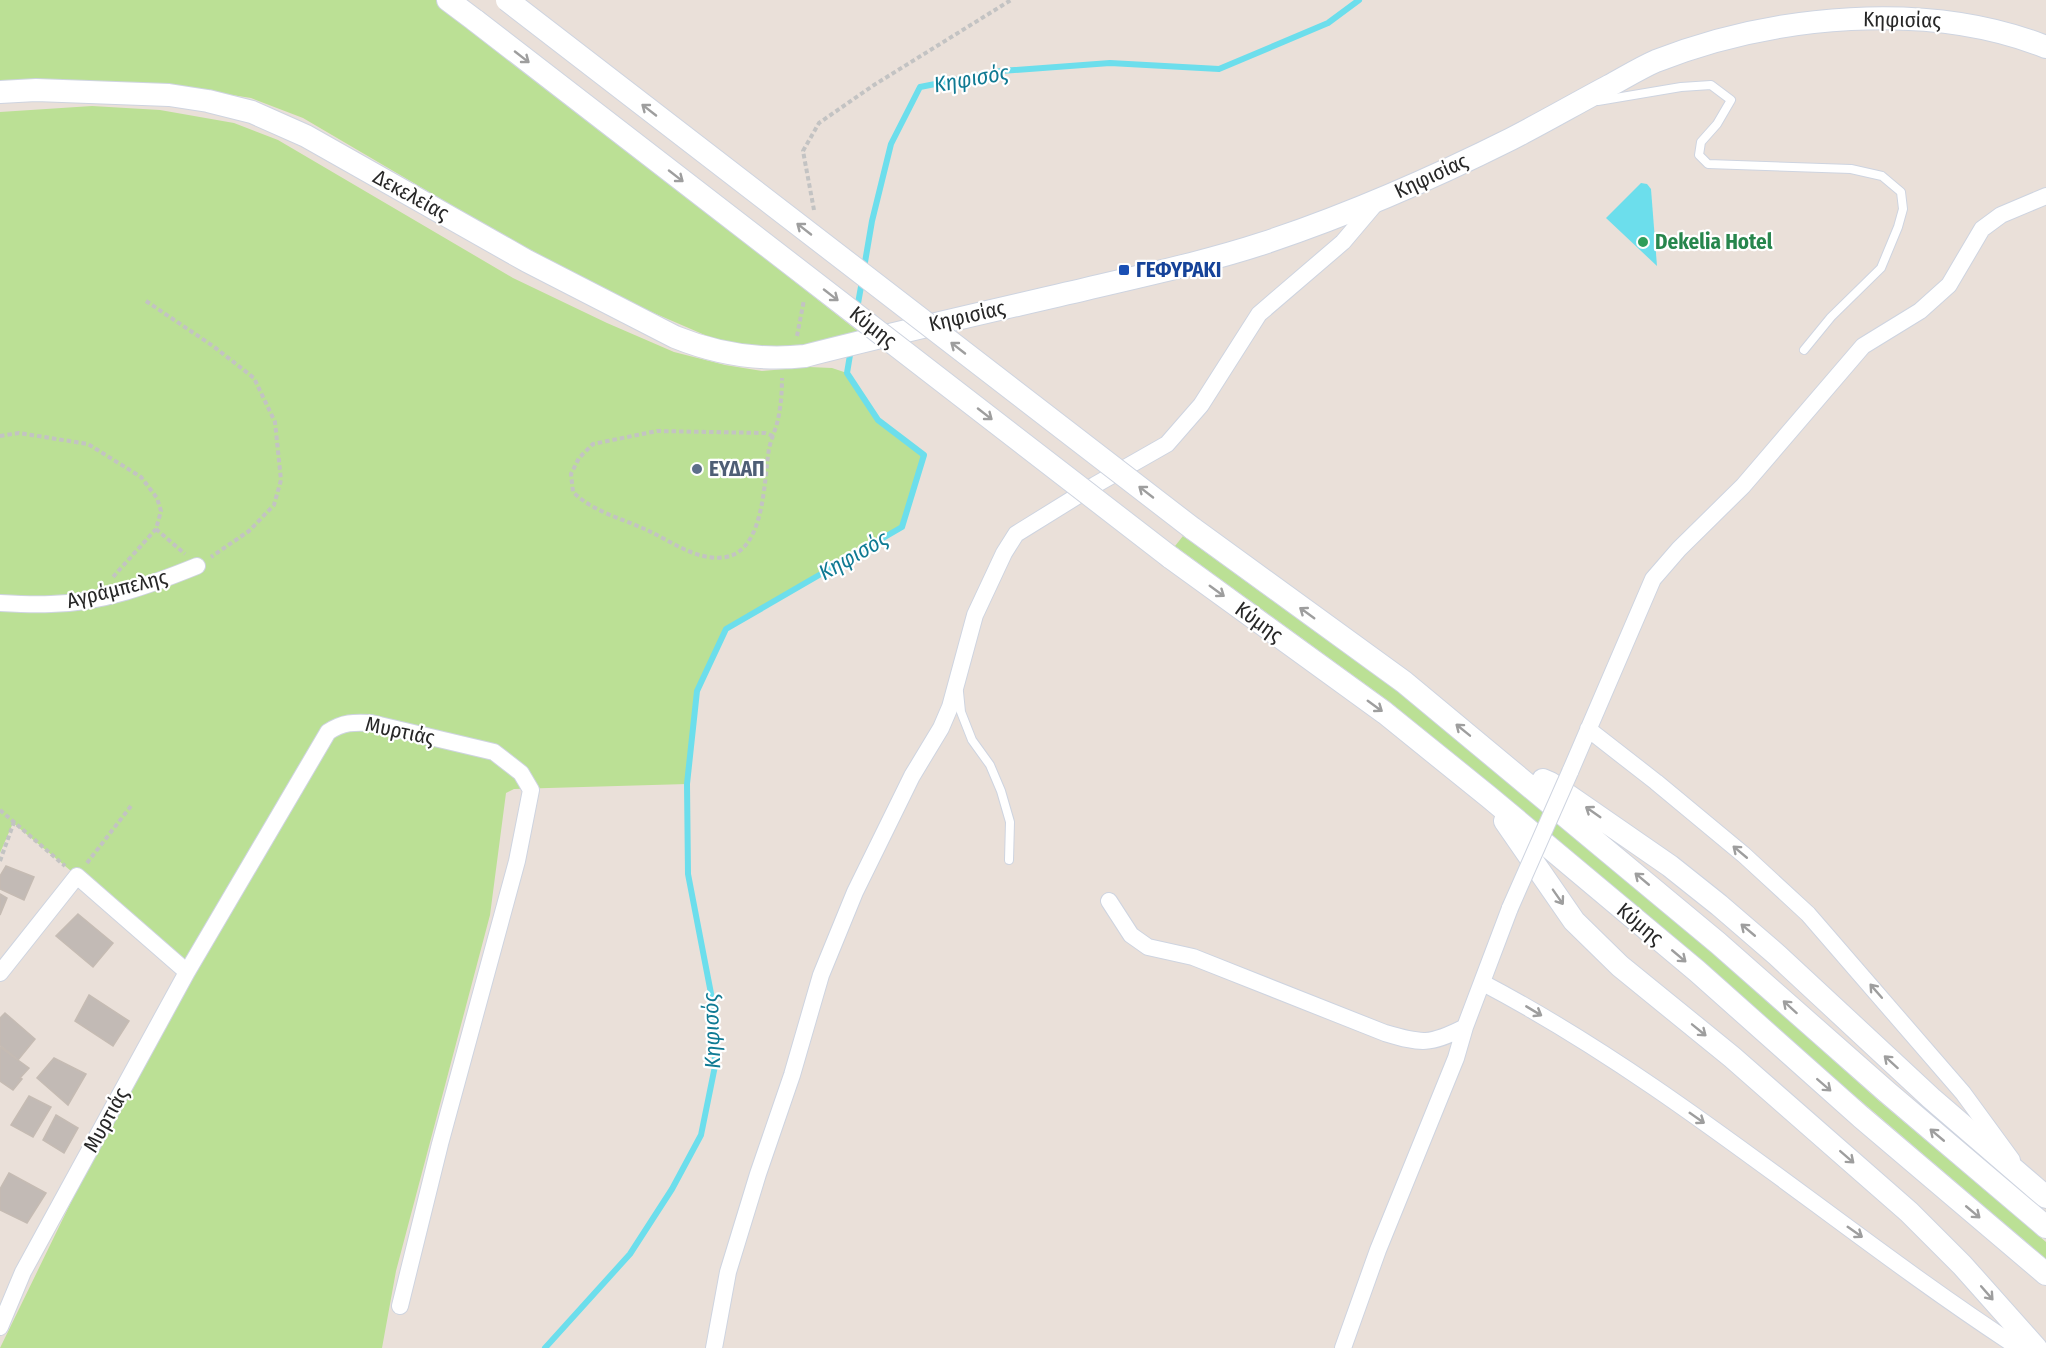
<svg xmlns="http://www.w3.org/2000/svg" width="2046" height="1348" font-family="'Fira Sans Condensed',sans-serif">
<rect width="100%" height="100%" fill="#eae0d9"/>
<!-- green -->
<path fill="#bbe095" d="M0,0H436L869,340L804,350L728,345L626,301L526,249L303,118L251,98L168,85L0,82Z
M92,106L160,110L234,123L278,140L513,278L607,323L674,352L725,365L762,371L809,367L832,368L847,373L878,420L924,455L902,527L726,629L697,691L687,784L514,789L506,793L490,915L396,1271L382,1348H0L186,966L13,823L0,853V112Z
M1183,536L1397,691L1505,779L1715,955L1879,1101L2046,1242V1259L1496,789L1390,702L1175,546Z"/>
<!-- water -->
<path fill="#6cdeec" d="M1641,183L1647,184L1651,189L1657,266L1606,218Z"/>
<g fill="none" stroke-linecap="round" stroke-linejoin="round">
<!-- stream -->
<path stroke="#6cdeec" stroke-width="6" d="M864,268L872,221L891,144L920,87L1001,71L1110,63L1219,69L1328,23L1359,0
M857,309L862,281
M545,1348L630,1254L672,1189L701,1135L715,1066L714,1009L688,874L687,784L697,691L726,629L902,527L924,455L878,420L847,373L851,349"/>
</g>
<!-- building -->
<path fill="#c2bab5" stroke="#c5bbb3" stroke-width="1.5" d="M6,866L34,877L24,900L0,889V876Z
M0,894L7,898L0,915Z
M78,914L113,943L93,967L56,936Z
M89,995L129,1021L113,1046L75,1021Z
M5,1013L35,1039L18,1060L0,1045V1018Z
M0,1047L29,1068L20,1078L22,1079L13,1090L0,1081Z
M54,1058L86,1074L68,1105L37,1078Z
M29,1096L51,1107L33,1137L11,1125Z
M56,1115L78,1128L64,1153L43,1140Z
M9,1173L46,1193L27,1223L0,1210V1189Z"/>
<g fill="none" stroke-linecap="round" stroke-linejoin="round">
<!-- lane casing -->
<g stroke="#ced4e0" stroke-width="10">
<path id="lane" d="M1598,101L1681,87L1711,85L1731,100L1717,124L1701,142L1699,155L1708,164L1851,169L1882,176L1901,192L1903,209L1898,227L1881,268L1831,317L1804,350
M959,692L961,712L972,740L990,765L1001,791L1010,822L1009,860"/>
</g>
<!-- street casing -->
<g stroke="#ced4e0" stroke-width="18">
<path id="street" d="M0,603C17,604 34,605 51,604C102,603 150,585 197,566
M1588,729L1656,782L1744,855L1808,914L1963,1093L2012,1160
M1570,772L1653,579L1679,549L1743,486L1863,346L1920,311L1949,285L1982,229L2001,215L2046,196
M1109,901L1131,935L1148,947L1193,957L1385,1033C1422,1044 1430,1045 1465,1027
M0,973L77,876L187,972
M1483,983C1675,1084 1838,1230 2019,1348
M0,1327L23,1272L187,972L328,732C343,722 354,722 371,723L494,752L521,773L531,790L517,861L440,1144L400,1306
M714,1348L728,1272L758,1174L792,1075L821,975L855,892L912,776L941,728L950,707L975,615L1004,553L1016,534L1095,485L1167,444L1201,405L1259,314L1343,242L1376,203
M1343,1348L1378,1250L1456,1058L1465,1027L1510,908"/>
</g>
<!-- secondary casing -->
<g stroke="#ced4e0" stroke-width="24">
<path id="secondary" d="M448,0L476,21
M0,92L36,90L169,95L208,101L252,112L306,136L527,261L675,337C717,354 760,361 805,356C898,332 992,311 1086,289C1145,275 1206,262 1264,243C1348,215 1431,179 1511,139C1544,122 1577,103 1609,86C1624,78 1640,68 1656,61C1773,15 1928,0 2046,47
M1192,528L1404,682L1718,943L1887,1092L2046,1227
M1170,557L1385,713L1489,797L1697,971L1861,1117L2046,1274
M1543,780L1550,783L1670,866L1719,905L1777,955L1931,1098L2046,1197
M1505,821L1574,921L1620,966L1732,1057L1909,1212L1962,1265L2036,1348"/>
</g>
<!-- path -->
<path stroke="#c3c3c3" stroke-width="4" stroke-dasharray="4.5 3" stroke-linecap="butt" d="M814,210L803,151L819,123L874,85L1011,0
M146,301L213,346L254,378L275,422L281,480L274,505L249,531L211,557
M797,336L804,300
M0,436L19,433L88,444L141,477L157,498L161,511L156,529L113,577
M773,436L765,433L657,431L593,444L579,458L571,474L573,492C593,512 624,519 649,531C672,542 699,562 726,557C765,550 764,479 769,449C771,439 776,429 778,419C781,406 782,391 782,378
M156,529L185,554
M0,810L65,866
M0,861L14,822
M87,863L131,806"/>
<!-- lane -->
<use href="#lane" stroke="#fff" stroke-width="8"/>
<!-- street -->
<use href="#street" stroke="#fff" stroke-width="16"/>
<!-- secondary -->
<use href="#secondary" stroke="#fff" stroke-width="22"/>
<!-- street-bridge casing -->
<g stroke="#ced4e0" stroke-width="18" stroke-linecap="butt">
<path id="street-bridge" d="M1510,908L1570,772"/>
</g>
<!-- secondary-bridge casing -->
<g stroke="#ced4e0" stroke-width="24" stroke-linecap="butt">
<path id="secondary-bridge" d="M507,0L1192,528
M476,21L1170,557"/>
</g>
<!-- street-bridge -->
<use href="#street-bridge" stroke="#fff" stroke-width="16"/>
<!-- secondary-bridge -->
<use href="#secondary-bridge" stroke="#fff" stroke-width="22"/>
</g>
<!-- one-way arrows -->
<defs><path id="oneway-shaft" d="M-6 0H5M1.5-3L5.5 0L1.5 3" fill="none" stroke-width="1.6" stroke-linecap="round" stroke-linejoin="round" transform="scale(1.5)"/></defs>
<g stroke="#9e9e9e">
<use href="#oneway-shaft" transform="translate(522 57) rotate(38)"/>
<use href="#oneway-shaft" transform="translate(649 110) rotate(-142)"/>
<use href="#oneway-shaft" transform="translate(676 176) rotate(38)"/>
<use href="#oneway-shaft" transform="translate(804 229) rotate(-142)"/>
<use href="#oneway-shaft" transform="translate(831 295) rotate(38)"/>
<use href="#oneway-shaft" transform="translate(958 348) rotate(-142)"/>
<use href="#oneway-shaft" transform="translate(985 414) rotate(38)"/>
<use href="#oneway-shaft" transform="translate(1146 492) rotate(-142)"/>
<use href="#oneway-shaft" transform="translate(1217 591) rotate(36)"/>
<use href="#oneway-shaft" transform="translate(1307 613) rotate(-144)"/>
<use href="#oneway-shaft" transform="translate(1375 706) rotate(36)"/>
<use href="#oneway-shaft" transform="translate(1463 730) rotate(-141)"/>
<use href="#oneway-shaft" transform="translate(1593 812) rotate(-145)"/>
<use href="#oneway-shaft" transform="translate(1740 852) rotate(-140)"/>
<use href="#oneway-shaft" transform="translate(1642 879) rotate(-140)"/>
<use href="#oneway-shaft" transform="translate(1558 897) rotate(55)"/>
<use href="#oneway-shaft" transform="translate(1748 930) rotate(-140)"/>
<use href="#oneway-shaft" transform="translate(1679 956) rotate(40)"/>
<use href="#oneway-shaft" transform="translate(1876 991) rotate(-131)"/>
<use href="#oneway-shaft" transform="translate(1790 1007) rotate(-138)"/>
<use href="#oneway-shaft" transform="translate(1534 1011) rotate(31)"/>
<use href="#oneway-shaft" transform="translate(1699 1030) rotate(39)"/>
<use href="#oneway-shaft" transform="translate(1891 1062) rotate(-138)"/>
<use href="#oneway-shaft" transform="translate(1824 1085) rotate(41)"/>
<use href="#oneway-shaft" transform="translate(1697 1118) rotate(35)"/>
<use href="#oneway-shaft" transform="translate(1937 1135) rotate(-140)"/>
<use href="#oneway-shaft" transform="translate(1847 1157) rotate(41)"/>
<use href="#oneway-shaft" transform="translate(1973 1212) rotate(40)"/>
<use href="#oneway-shaft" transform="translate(1855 1232) rotate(35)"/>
<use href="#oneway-shaft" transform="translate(1987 1293) rotate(49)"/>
</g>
<!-- markers -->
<circle fill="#2e9e5b" stroke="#fff" stroke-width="2" cx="1643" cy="242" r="6"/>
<rect fill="#1a4fb4" stroke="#fff" stroke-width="2" x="1118" y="264" width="12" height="12" rx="3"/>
<circle fill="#5c6f8a" stroke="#fff" stroke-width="2" cx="697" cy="469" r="6"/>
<g text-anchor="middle" stroke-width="4.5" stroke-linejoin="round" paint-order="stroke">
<!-- street labels -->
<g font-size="21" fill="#272727" stroke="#fff">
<text transform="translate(1902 20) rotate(1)" y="7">Κηφισίας</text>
<text transform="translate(1431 176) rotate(-25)" y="7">Κηφισίας</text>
<text transform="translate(411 195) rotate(29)" y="7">Δεκελείας</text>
<text transform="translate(967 316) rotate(-13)" y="7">Κηφισίας</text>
<text transform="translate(873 327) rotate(38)" y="7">Κύμης</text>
<text transform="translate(117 589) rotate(-14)" y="7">Αγράμπελης</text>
<text transform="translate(1259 622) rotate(36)" y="7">Κύμης</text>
<text transform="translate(400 731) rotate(12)" y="7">Μυρτιάς</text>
<text transform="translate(1640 924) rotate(40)" y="7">Κύμης</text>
<text transform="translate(106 1120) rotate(-61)" y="7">Μυρτιάς</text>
</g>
<!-- leisure labels -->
<g font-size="21" font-weight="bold" fill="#27864d" stroke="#fff" text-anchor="start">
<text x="1655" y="249">Dekelia Hotel</text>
</g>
<!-- transit labels -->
<g font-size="21" font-weight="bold" fill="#164399" stroke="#fff" text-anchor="start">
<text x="1136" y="277">ΓΕΦΥΡΑΚΙ</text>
</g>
<!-- service labels -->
<g font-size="21" font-weight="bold" fill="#4e5e75" stroke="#fff" text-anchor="start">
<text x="709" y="476">ΕΥΔΑΠ</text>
</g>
<!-- water labels -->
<g font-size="22" font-style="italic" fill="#0f7a93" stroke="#fff">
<text transform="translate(971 78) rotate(-10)" y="8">Κηφισός</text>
<text transform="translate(853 555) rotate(-30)" y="8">Κηφισός</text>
<text transform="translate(711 1031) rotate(-92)" y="8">Κηφισός</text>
</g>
</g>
</svg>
